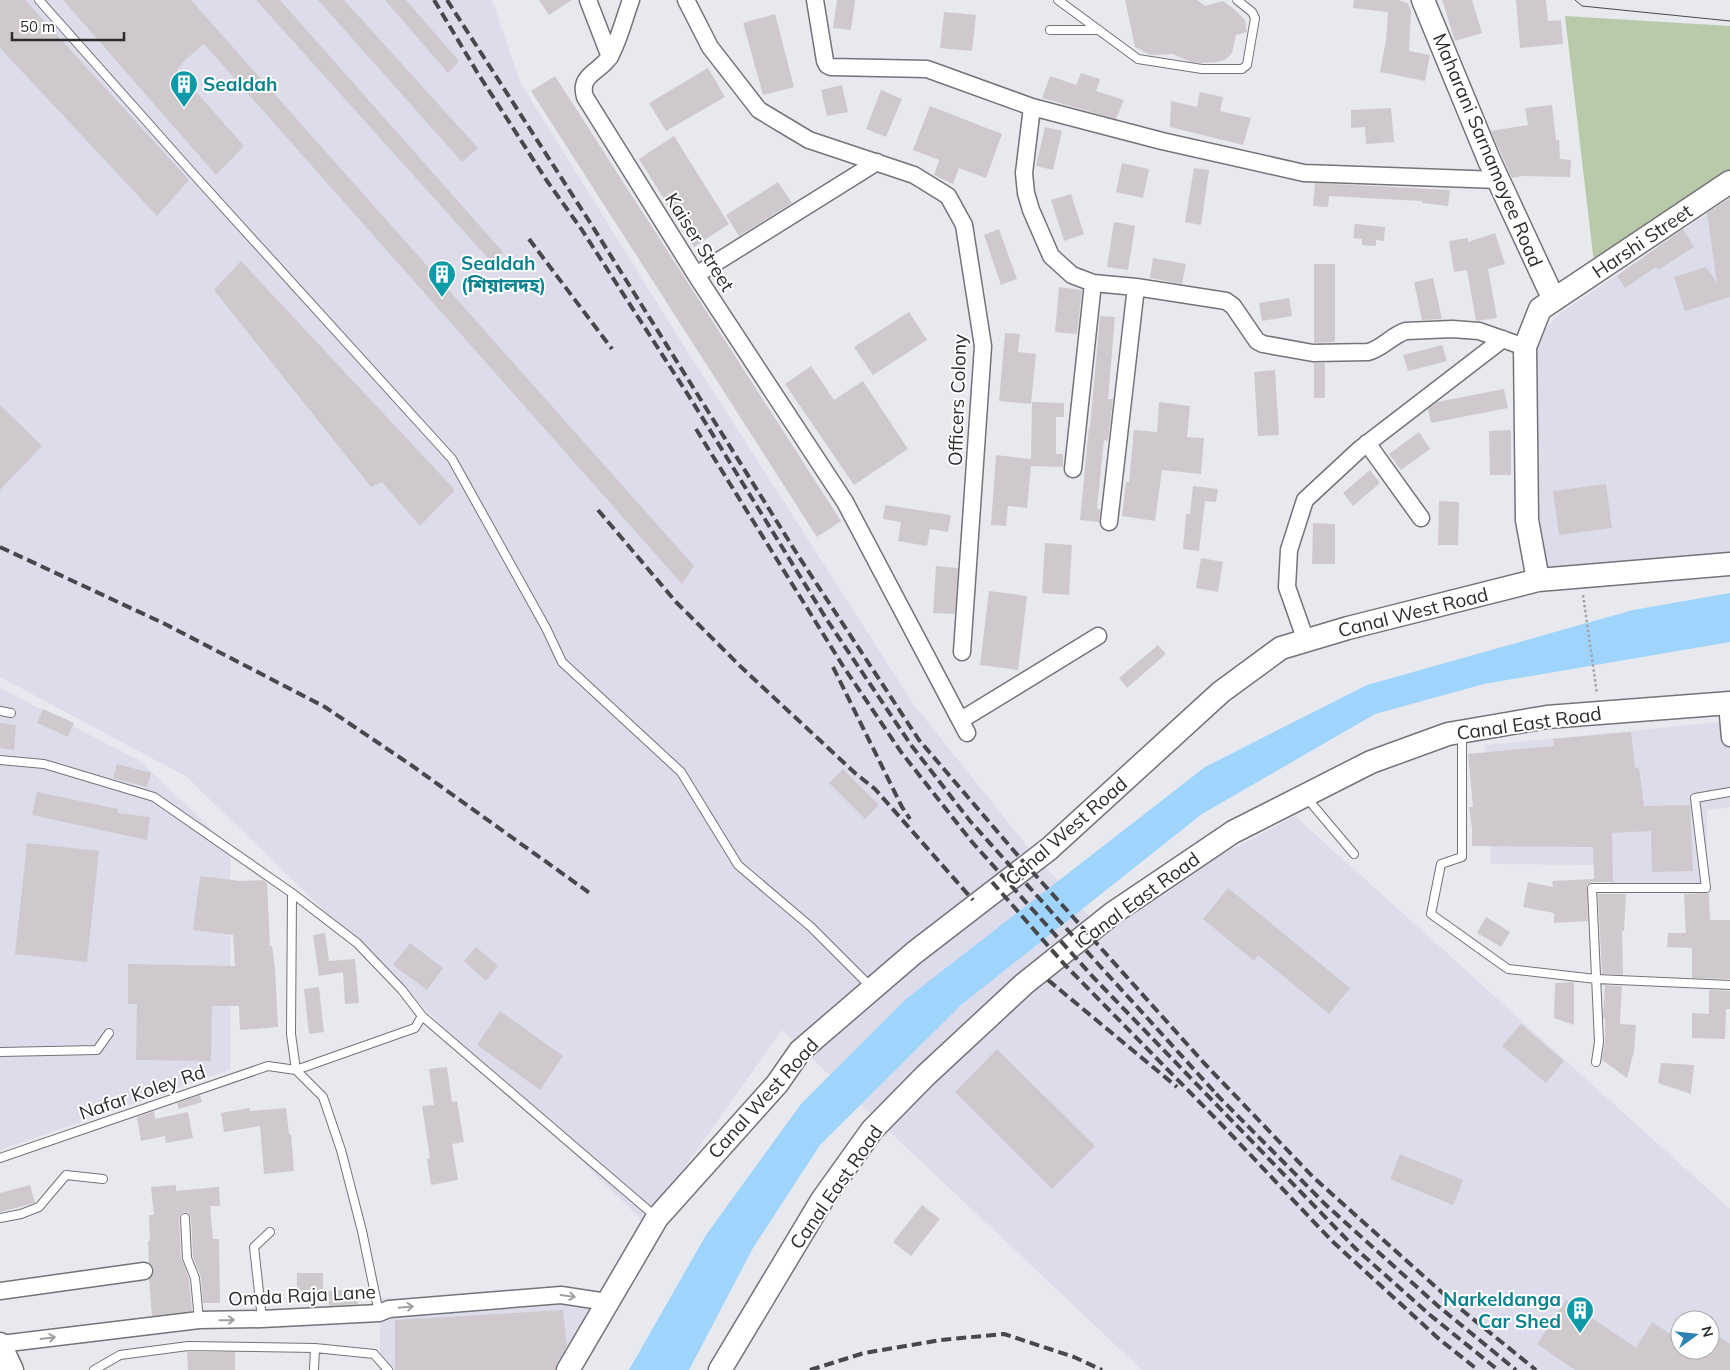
<svg xmlns="http://www.w3.org/2000/svg" width="1730" height="1370" font-family="Mulish,'Noto Sans Bengali',sans-serif">
<rect width="100%" height="100%" fill="#e8e8ef"/>
<!-- built -->
<path fill="#dddceb" fill-rule="evenodd" d="M0,0H492L520,82L677,335L914,705L1027,846L1104,933L1195,869L1295,816L1730,1209V1370H1142L782,1030L645,1223L187,777L0,677ZM1680,1320H1710V1350H1680Z
M1730,198V557L1548,572L1535,520L1536,340L1558,315Z
M0,688L140,761L230,847V1070L0,1150Z
M1730,721V807L1707,810V891L1621,893L1598,865L1491,864L1485,745Z
M380,1298L558,1303L596,1308L560,1370H380Z"/>
<!-- green -->
<path fill="#b8caa9" d="M1565,16L1730,26V171L1594,263Z"/>
<!-- water -->
<path fill="#9fd4fc" d="M1730,593V642L1484,684L1375,714L1202,814L961,1005L820,1145L753,1248L689,1370H629L706,1235L801,1104L906,999L1205,767L1367,685L1633,610Z"/>
<!-- building -->
<path fill="#cfc9ce" d="M0,0H25L189,180L157,216L0,48Z
M63,0H191L694,566L682,584L204,44L184,61L177,70L244,146L216,175Z
M256,0H280L503,252L495,266Z
M318,0H344L478,148L462,162Z
M385,0H406L459,61L448,73Z
M539,0H572L549,15Z
M837,0H855L851,30L833,28Z
M1125,0H1197L1205,6L1223,1L1234,9L1245,20L1247,32L1236,35L1232,53L1226,59L1218,62L1202,63L1191,62L1173,54L1150,55L1135,47Z
M1354,0H1398L1408,3L1411,11L1409,51L1430,55L1425,81L1380,72L1386,40L1388,12L1353,8Z
M1442,0H1472L1482,33L1455,41Z
M1516,0H1546L1548,21L1561,20L1563,44L1520,48Z
M944,12L976,15L972,51L940,48Z
M775,14L794,87L763,95L743,23Z
M708,68L725,97L666,131L649,103Z
M1081,73L1100,79L1096,91L1124,100L1116,119L1042,98L1050,76L1076,85Z
M555,76L841,521L817,537L531,91Z
M842,85L848,112L827,116L821,90Z
M881,90L902,99L886,137L866,129Z
M1200,92L1223,97L1220,111L1251,118L1243,145L1170,127L1171,101L1197,107Z
M1552,105L1556,140H1559L1560,159L1571,160L1570,177L1522,176L1512,178L1491,131L1528,125L1525,108Z
M930,106L1002,134L986,178L959,168L953,184L934,175L939,160L913,150Z
M1391,108L1394,142L1366,144L1365,127L1351,128V110Z
M1045,127L1062,131L1053,170L1036,166Z
M674,136L729,224L694,247L639,159Z
M1122,163L1149,169L1143,198L1116,192Z
M1194,168L1209,170L1201,225L1185,222Z
M778,182L792,203L739,236L726,215Z
M1315,183L1450,190L1448,206L1422,203V201L1329,196L1328,207L1313,206Z
M1071,194L1084,234L1064,241L1051,200Z
M1730,198V297L1685,311L1674,277L1706,267L1717,283L1707,213Z
M1114,222L1135,226L1128,270L1107,267Z
M1355,224L1385,227L1384,241L1376,240V246L1362,245V239L1353,238Z
M999,229L1017,279L1001,285L984,235Z
M1683,229L1694,247L1658,270L1656,267L1625,288L1617,276Z
M1495,233L1505,264L1488,269L1497,318L1476,321L1467,270L1454,272L1449,241L1468,238V242Z
M1153,258L1186,264L1182,284L1150,278Z
M241,261L455,490L420,526L382,482L371,487L214,290Z
M1314,264H1335V342L1314,343Z
M1433,278L1442,319L1422,320L1414,282Z
M1059,287L1082,290L1077,334L1055,332Z
M1289,298L1292,316L1262,321L1259,303Z
M909,312L927,340L873,375L854,347Z
M1100,316L1115,317L1108,399H1113L1108,441L1104,440L1097,508L1100,509L1099,522L1080,520L1089,427H1090Z
M1005,333L1020,334L1018,352L1036,354L1031,404L999,401Z
M1442,345L1447,361L1408,371L1403,355Z
M1314,363H1325V398H1314Z
M811,366L834,400L863,381L908,449L854,485L785,384Z
M1275,370L1279,435L1258,436L1254,372Z
M1504,389L1508,408L1431,423L1428,409L1437,402Z
M1032,402L1064,403V417H1056V454H1063V467L1031,466L1027,508L1008,506L1006,526L991,525L996,455L1031,459Z
M1159,402L1190,406L1187,437L1204,438L1201,474L1162,470L1155,521L1122,516L1126,482H1129L1134,430L1157,432Z
M0,405L42,446L0,490Z
M1511,430V475H1490L1489,431Z
M1419,432L1430,449L1401,470L1389,454Z
M1370,470L1380,483L1353,506L1343,493Z
M1606,484L1612,528L1559,535L1553,491Z
M1193,486L1218,489L1216,502L1205,501L1199,551L1183,549L1186,514H1190Z
M1439,501L1459,502L1458,545H1438Z
M885,505L951,515L948,532L930,529L927,546L898,541L901,522L883,519Z
M1313,523L1335,524V564H1312Z
M1045,543L1072,545L1069,595L1042,593Z
M1201,558L1223,562L1218,592L1196,588Z
M936,566L958,568L955,614L933,613Z
M989,591L1027,596L1018,670L980,665Z
M1158,645L1166,654L1127,688L1119,678Z
M43,709L74,723L68,737L37,723Z
M0,723L16,725L14,750L0,748Z
M1631,732L1635,768H1639L1644,806L1690,805L1693,871L1652,872L1651,831L1612,833L1613,882H1592L1587,885L1588,921L1554,923V913L1523,907L1528,882L1553,887L1552,881L1594,879L1593,847L1472,846V829L1469,807H1473L1468,754L1554,746L1553,739Z
M117,764L151,773L147,787L113,778Z
M843,769L879,805L865,819L829,783Z
M37,792L118,809V813L150,817L147,840L32,815Z
M27,843L99,851L87,962L15,954Z
M200,876L240,881L263,880L267,883L270,946H272L275,968L278,1027L240,1030L239,1006H212L211,1061L136,1060L137,1004H128V964L235,966L233,935L193,930Z
M1228,888L1350,988L1329,1014L1258,955L1254,961L1203,919Z
M1709,893L1710,920H1730V979L1692,978V948L1667,947L1668,933H1686L1684,894Z
M1598,894H1626L1624,931H1622L1623,975L1602,974Z
M1486,917L1510,932L1501,947L1477,933Z
M325,933L329,961L355,959L359,1003L345,1004L343,972L319,976L313,935Z
M410,943L443,968L427,990L393,965Z
M476,947L498,966L486,981L464,961Z
M1574,982V1025L1554,1018L1555,983Z
M1605,985L1622,986L1620,1024L1636,1025L1634,1051L1627,1078L1602,1060L1605,1042V1019H1604L1603,1016Z
M319,987L324,1032L309,1034L304,989Z
M1709,990L1730,991V1009H1726L1725,1039L1692,1038V1013L1709,1014Z
M500,1011L563,1056L540,1090L477,1045Z
M1521,1024L1564,1061L1546,1083L1502,1046Z
M997,1049L1095,1146L1052,1189L955,1092Z
M1661,1063L1694,1065L1691,1094L1658,1083Z
M447,1067L452,1102L457,1101L464,1142L452,1144L458,1180L431,1185L427,1159L430,1158L422,1106L434,1105L429,1069Z
M200,1095L202,1102L179,1109L177,1103Z
M249,1108L250,1111L286,1108L289,1134H291L294,1171L264,1174L260,1126L224,1132L221,1113Z
M154,1111L155,1119L188,1112L193,1138L166,1143L165,1136L141,1141L137,1117Z
M1400,1154L1463,1180L1453,1205L1390,1179Z
M30,1185L35,1203L0,1212V1193Z
M176,1185V1191L219,1187L220,1206H210L213,1239H219L220,1303H203L201,1277L193,1257L191,1217L188,1213L184,1212L180,1215L179,1218L181,1258L189,1279L192,1311L152,1316L149,1279L153,1275L154,1270L149,1263L148,1241H150L149,1215H154L151,1187Z
M922,1205L940,1219L911,1256L893,1242Z
M297,1273H323V1293L297,1292Z
M357,1289L358,1304L329,1306L328,1291Z
M1566,1300L1636,1348L1652,1322L1680,1340V1350H1710V1331L1730,1344V1370H1575L1537,1344Z
M563,1310L567,1346L557,1363L555,1370H395V1320Z
M187,1352H235V1370H188Z"/>
<g fill="none" stroke-linecap="round" stroke-linejoin="round">
<!-- lane casing -->
<g stroke="#737379" stroke-width="10">
<path id="lane" d="M39,0L196,177L452,459L546,628L562,662L681,772L738,865L811,927L871,987
M1058,0L1138,59L1202,69H1242L1247,65L1255,18L1252,12L1237,0
M1050,30H1099
M0,711L11,713
M1462,733V857L1441,864L1431,914L1508,969L1596,979L1730,985
M0,760L44,764L154,797L292,893L291,1034L296,1070L323,1097L341,1150L362,1231L379,1313
M1306,797L1354,854
M292,893L357,943L402,990L422,1016L655,1216
M0,1052L97,1050L109,1033
M1596,1062L1599,1042L1592,888H1706L1695,798L1730,792
M0,1158L268,1066L296,1070L415,1028L422,1016
M0,1218L21,1214L39,1207L66,1175L103,1179
M185,1218L187,1258L195,1278L199,1320
M262,1319L254,1247L270,1232
M94,1370L120,1355L188,1346L315,1348L374,1354L388,1370
M314,1370L315,1348"/>
</g>
<!-- street casing -->
<g stroke="#737379" stroke-width="19">
<path id="street" d="M588,0L610,57
M631,0C625,16 618,43 610,56C601,72 578,74 585,97L696,275L845,502L967,733
M686,0L710,47L759,110L809,140L914,175L948,196L964,225L983,346L962,652
M815,0L825,61L827,65L831,67L927,69L1032,107L1024,173L1026,193L1031,210L1051,256L1072,275L1093,283L1136,287L1226,301L1233,306L1257,341L1263,344L1313,353L1368,352C1382,349 1392,335 1406,331L1452,329L1479,331L1525,347
M1032,107L1162,141L1304,173L1499,180
M696,275L877,162
M1367,443L1421,518
M1073,469L1093,283
M1109,522L1136,287
M1306,641L1287,587L1289,550L1305,500L1360,449L1503,339
M1727,704L1730,738
M961,720L1098,636
M0,1291L144,1271
M0,1344L199,1320L262,1319L379,1313L389,1309L561,1295L607,1302"/>
</g>
<!-- secondary casing -->
<g stroke="#737379" stroke-width="25">
<path id="secondary" d="M1423,0L1489,160L1554,300
M1538,580L1527,520L1525,347L1540,309L1730,182
M0,1344L12,1370
M568,1370L657,1218L777,1084L800,1051L914,953L1049,849L1221,692L1281,648L1348,628L1538,580L1730,564
M720,1370L822,1200L872,1130L925,1076L1024,984L1113,913L1233,832L1371,762L1448,734L1547,717L1730,703"/>
</g>
<!-- path -->
<path stroke="#a2a2a8" stroke-width="2.5" stroke-dasharray="2.5 2.5" stroke-linecap="butt" d="M1583,595L1597,694"/>
<!-- lane -->
<use href="#lane" stroke="#fff" stroke-width="8"/>
<!-- street -->
<use href="#street" stroke="#fff" stroke-width="16"/>
<!-- secondary -->
<use href="#secondary" stroke="#fff" stroke-width="22"/>
<!-- tram -->
<path stroke="#48484c" stroke-width="1" d="M1575,0L1582,6L1730,21"/>
<!-- rail -->
<path stroke="#48484c" stroke-width="4" stroke-dasharray="10 5" stroke-linecap="butt" d="M434,0L477,72L547,181L582,230L692,401L827,620L911,745L970,821L1099,965L1220,1098
M447,0L591,224L799,557L919,740L1020,858L1204,1063L1313,1177L1457,1306L1536,1370
M529,239L612,349
M696,429L843,666L901,752L972,842L1093,977L1356,1249L1430,1315L1498,1370
M598,510L676,602L740,666L855,773L875,789L973,900
M0,547L165,624L325,707L411,765L591,894
M833,667L902,807L910,819
M992,882L1065,965L1223,1126L1332,1241L1439,1339L1478,1370
M1048,980L1177,1087
M1216,1094L1326,1205L1438,1306L1516,1370
M810,1370L864,1353L941,1340L1004,1334L1074,1357L1102,1370"/>
</g>
<!-- one-way arrows -->
<defs><path id="oneway-shaft" d="M-6 0H5M1.5-3L5.5 0L1.5 3" fill="none" stroke-width="1.6" stroke-linecap="round" stroke-linejoin="round" transform="scale(1.25)"/></defs>
<g stroke="#a0a0a1">
<use href="#oneway-shaft" transform="translate(568 1296) rotate(8)"/>
<use href="#oneway-shaft" transform="translate(406 1307) rotate(-5)"/>
<use href="#oneway-shaft" transform="translate(227 1320) rotate(-1)"/>
<use href="#oneway-shaft" transform="translate(48 1338) rotate(-7)"/>
</g>
<!-- icons -->
<defs>
<g id="building-pin" transform="scale(1.4375)"><path d="M0 17L-7.5 6A9.5 9.5 0 1 1 7.5 6Z" fill="#0f9aa8" stroke="#fff"/><path d="M-4-6H4V6H1V3H-1V6H-4ZM-2.5-4.3h1.7v1.8h-1.7ZM.8-4.3h1.7v1.8H.8ZM-2.5-1h1.7V.8h-1.7ZM.8-1h1.7V.8H.8Z" fill="#fff"/></g>
</defs>
<g fill-rule="evenodd">
<use href="#building-pin" x="184" y="84"/>
<use href="#building-pin" x="442" y="274"/>
<use href="#building-pin" x="1580" y="1310"/>
</g>
<g text-anchor="middle" stroke-width="4" stroke-linejoin="round" paint-order="stroke">
<!-- culture labels -->
<g font-size="19" font-weight="bold" fill="#0d838f" stroke="#fff" text-anchor="start">
<text x="203" y="91">Sealdah</text>
<text x="461" y="270">Sealdah<tspan x="461" dy="22">(শিয়ালদহ)</tspan></text>
<text x="1561" y="1306" text-anchor="end">Narkeldanga<tspan x="1561" dy="22">Car Shed</tspan></text>
</g>
<!-- street labels -->
<g font-size="19" fill="#2c2c2f" stroke="#fff">
<text transform="translate(1488 150) rotate(67)" y="7">Maharani Sarnamoyee Road</text>
<text transform="translate(1642 241) rotate(-34)" y="7">Harshi Street</text>
<text transform="translate(700 242) rotate(58)" y="7">Kaiser Street</text>
<text transform="translate(957 400) rotate(-88)" y="7">Officers Colony</text>
<text transform="translate(1413 612) rotate(-14)" y="7">Canal West Road</text>
<text transform="translate(1529 723) rotate(-8)" y="7">Canal East Road</text>
<text transform="translate(1066 831) rotate(-41)" y="7">Canal West Road</text>
<text transform="translate(1138 899) rotate(-36)" y="7">Canal East Road</text>
<text transform="translate(142 1092) rotate(-19)" y="7">Nafar Koley Rd</text>
<text transform="translate(763 1098) rotate(-48)" y="7">Canal West Road</text>
<text transform="translate(836 1187) rotate(-55)" y="7">Canal East Road</text>
<text transform="translate(302 1295) rotate(-3)" y="7">Omda Raja Lane</text>
</g>
</g>
<!-- north arrow -->
<g transform="translate(1695 1335) rotate(75)"><circle r="24" fill="#ffffff" stroke="#ababac"/>
<path d="M0-4L9 19L0 12L-9 19Z" fill="#2d84b3"/>
<text y="-8" font-size="14" font-weight="bold" text-anchor="middle" fill="#2c2c2f">N</text>
</g>
<!-- scale -->
<path d="M12 32v8h112v-8" fill="none" stroke="#2c2c2f" stroke-width="2.5"/>
<text x="20" y="32" font-size="15" fill="#2c2c2f" stroke="#ffffff" stroke-width="4" paint-order="stroke">50 m</text>
</svg>
